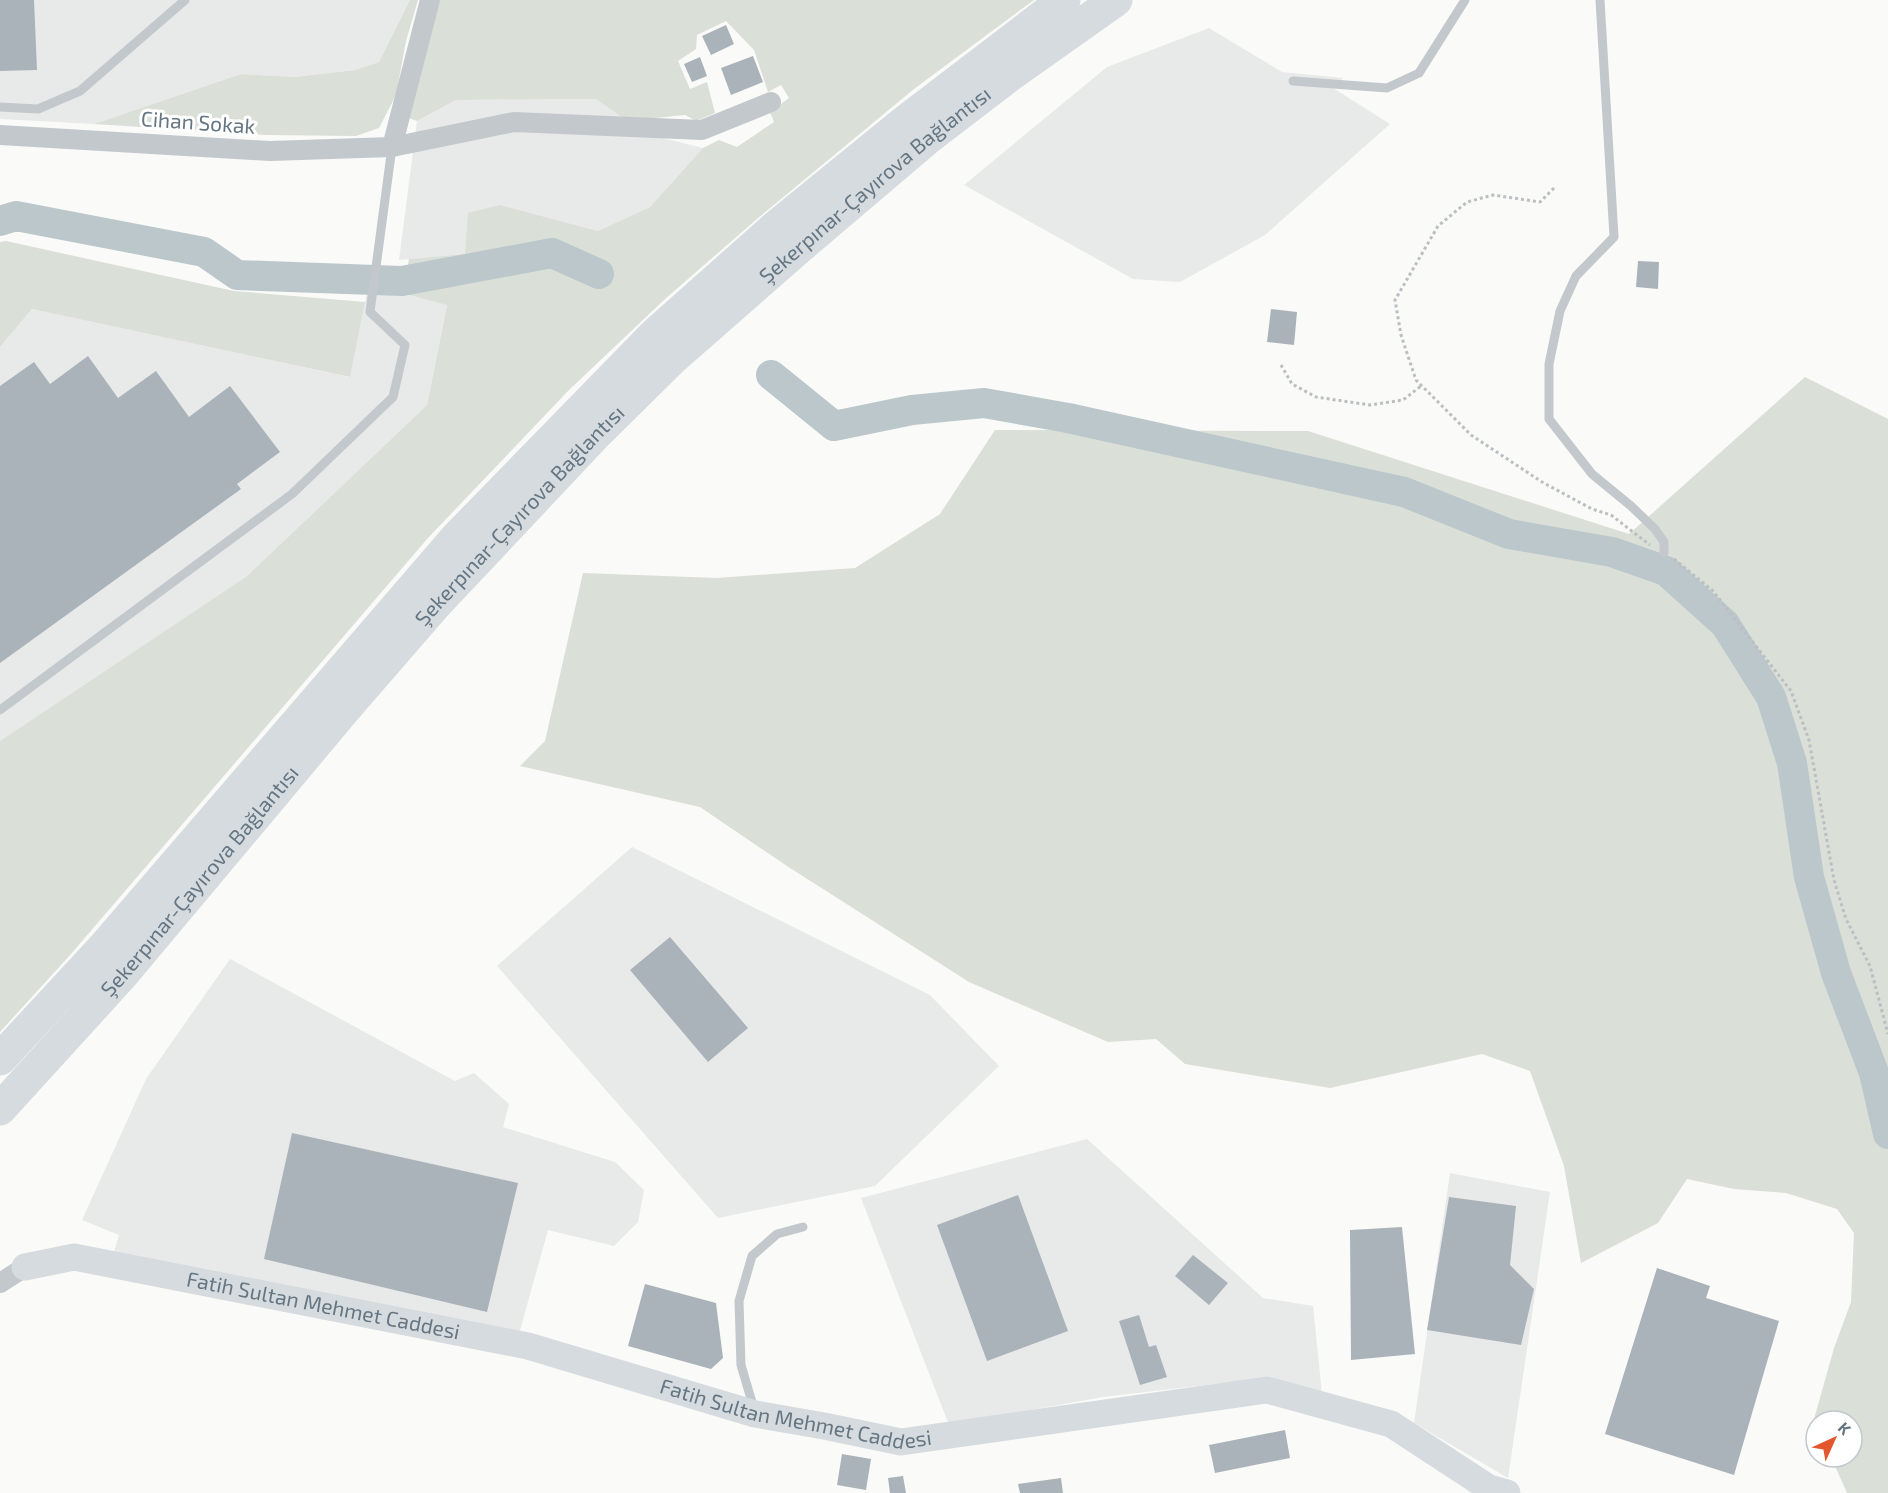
<svg xmlns="http://www.w3.org/2000/svg" width="1888" height="1493" font-family="'Exo 2',sans-serif">
<rect width="100%" height="100%" fill="#fafaf8"/>
<!-- built -->
<path fill="#e8e9e9" d="M0,0H410L379,62L355,70L293,77L241,74L94,124L0,119Z
M1209,28L1282,72L1343,78L1333,88L1390,124L1265,235L1180,282L1133,279L964,185L1107,67Z
M597,99L647,134L703,148L650,207L598,231L500,205L465,254L399,260L417,121L456,100Z
M369,283L447,304L427,405L247,576L0,741V347L32,309L349,377Z
M632,847L930,995L999,1066L875,1186L718,1218L497,966Z
M230,959L455,1081L474,1073L509,1104L503,1127L615,1162L644,1190L638,1222L614,1246L548,1230L519,1334L114,1252L119,1235L82,1220L146,1079Z
M1087,1139L1263,1298L1313,1306L1322,1394L1266,1378L1103,1397L949,1425L861,1198Z
M1450,1173L1550,1192L1508,1478L1414,1423Z"/>
<!-- green -->
<path fill="#dadfd7" d="M410,0H418L406,41L396,95L379,128L356,136L267,135L94,124L241,74L294,77L355,70L379,62Z
M440,0H1034L914,89L757,219L665,299L569,390L428,538L71,954L0,1032V741L247,576L427,405L447,305L403,293L409,259L465,254L468,213L500,205L598,231L650,207L703,148L719,140L737,147L774,122L770,112L789,98L781,85L768,92L754,50L726,21L697,35L696,49L678,61L690,89L707,82L715,113L696,121L685,115L636,120L622,117L596,99L456,100L417,121L406,117Z
M6,241L234,291L365,302L350,377L32,309L0,347V242Z
M1805,377L1888,419V1493H1847L1831,1457H1852V1421H1816V1424L1814,1419L1834,1348L1851,1302L1854,1233L1837,1209L1786,1193L1734,1189L1687,1179L1658,1223L1581,1263L1564,1166L1530,1071L1482,1054L1330,1088L1185,1064L1156,1039L1108,1042L969,982L787,866L700,807L520,766L545,741L583,573L717,578L855,568L940,514L995,430L1308,431L1629,534Z"/>
<g fill="none" stroke-linecap="round" stroke-linejoin="round">
<!-- river -->
<path stroke="#bbc7cb" stroke-width="30" d="M0,221L16,216L204,252L237,275L402,281L552,253L599,274
M771,375L834,426L912,410L984,403L1068,418L1404,492L1509,534L1612,552L1666,571L1725,624L1771,697L1792,763L1809,877L1836,973L1874,1073L1888,1134"/>
</g>
<!-- building -->
<path fill="#aab3b9" d="M0,0H34L37,70L0,71Z
M726,25L734,44L711,55L702,36Z
M753,56L763,82L731,95L721,68Z
M700,57L707,76L692,82L684,64Z
M1638,261L1659,262L1658,289L1636,287Z
M1271,309L1297,312L1294,345L1267,342Z
M88,356L118,398L156,371L189,417L230,386L280,452L237,484L241,489L0,663V386L34,362L50,384Z
M670,937L748,1028L708,1062L630,970Z
M292,1133L518,1183L487,1312L264,1259Z
M1018,1195L1068,1331L987,1361L937,1225Z
M1449,1197L1516,1206L1510,1265L1534,1289L1521,1345L1427,1330Z
M1402,1227L1415,1354L1351,1360L1350,1230Z
M1193,1255L1228,1283L1209,1305L1175,1276Z
M1657,1268L1710,1286L1706,1298L1779,1321L1734,1475L1605,1434Z
M645,1284L716,1303L723,1358L711,1369L628,1346Z
M1139,1315L1149,1347L1156,1345L1167,1377L1140,1385L1119,1321Z
M1285,1430L1290,1458L1215,1473L1209,1445Z
M842,1454L871,1459L866,1490L837,1485Z
M903,1476L906,1493H890L888,1478Z
M1061,1478L1063,1493H1020L1018,1484Z"/>
<g fill="none" stroke-linecap="round" stroke-linejoin="round">
<!-- path -->
<path stroke="#bbbfc2" stroke-width="3" stroke-dasharray="3 3" stroke-linecap="butt" d="M1554,188L1540,202L1493,195L1467,202L1438,226L1395,300L1401,335L1416,380L1471,435L1542,482L1592,509L1611,515L1650,545
M1281,365L1292,384L1316,397L1370,405L1403,400L1421,386
M1674,559L1713,591L1791,691L1809,740L1834,880L1846,919L1870,966L1888,1034"/>
<!-- lane -->
<path stroke="#c3c8cc" stroke-width="9" d="M1600,0L1614,237L1576,276L1560,311L1549,364V419L1592,474L1631,506L1655,529L1664,542V553
M1293,81L1387,88L1419,73L1465,0
M0,107L38,109L80,91L185,0
M0,710L292,494L393,397L405,345L370,312L392,147
M754,1409L741,1365L739,1301L752,1256L777,1234L803,1227"/>
<!-- street -->
<path stroke="#c3c8cc" stroke-width="20" d="M0,135L270,151L392,147L430,0
M392,147L514,122L702,130L771,102
M0,1283L25,1267"/>
<!-- secondary -->
<path stroke="#d6dbdf" stroke-width="27" id="s1" d="M25,1267L74,1257L528,1346L755,1414L824,1426L901,1442L1267,1390L1391,1424L1489,1488L1507,1493"/>
<!-- highway -->
<g stroke="#d6dbdf" stroke-width="33">
<path d="M0,1059L103,948L456,538L655,334L779,224L907,120L1064,0"/>
<path id="s2" d="M0,1109L122,975L344,710L435,605L596,434L673,358L795,251L928,138L1010,75L1116,0"/>
</g>
</g>
<g text-anchor="middle" stroke-width="6" stroke-linejoin="round" paint-order="stroke">
<!-- street labels -->
<g font-size="21" fill="#657683" stroke="#fff">
<text transform="translate(198 123) rotate(4)" y="7">Cihan Sokak</text>
<text dy="7" stroke="none"><textPath href="#s2" startOffset="1275">Şekerpınar-Çayırova Bağlantısı</textPath></text>
<text dy="7" stroke="none"><textPath href="#s2" startOffset="789">Şekerpınar-Çayırova Bağlantısı</textPath></text>
<text dy="7" stroke="none"><textPath href="#s2" startOffset="303">Şekerpınar-Çayırova Bağlantısı</textPath></text>
<text dy="7" stroke="none"><textPath href="#s1" startOffset="304">Fatih Sultan Mehmet Caddesi</textPath></text>
<text dy="7" stroke="none"><textPath href="#s1" startOffset="790">Fatih Sultan Mehmet Caddesi</textPath></text>
</g>
</g>
<!-- north arrow -->
<g transform="translate(1834 1439) rotate(45)"><circle r="28" fill="#ffffff" stroke="#c1c8cd" stroke-width="1.5"/>
<path d="M0-4.5L10 22L0 15L-10 22Z" fill="#e4572e"/>
<text y="-9" font-size="16" font-weight="bold" text-anchor="middle" fill="#657683">K</text>
</g>
</svg>
